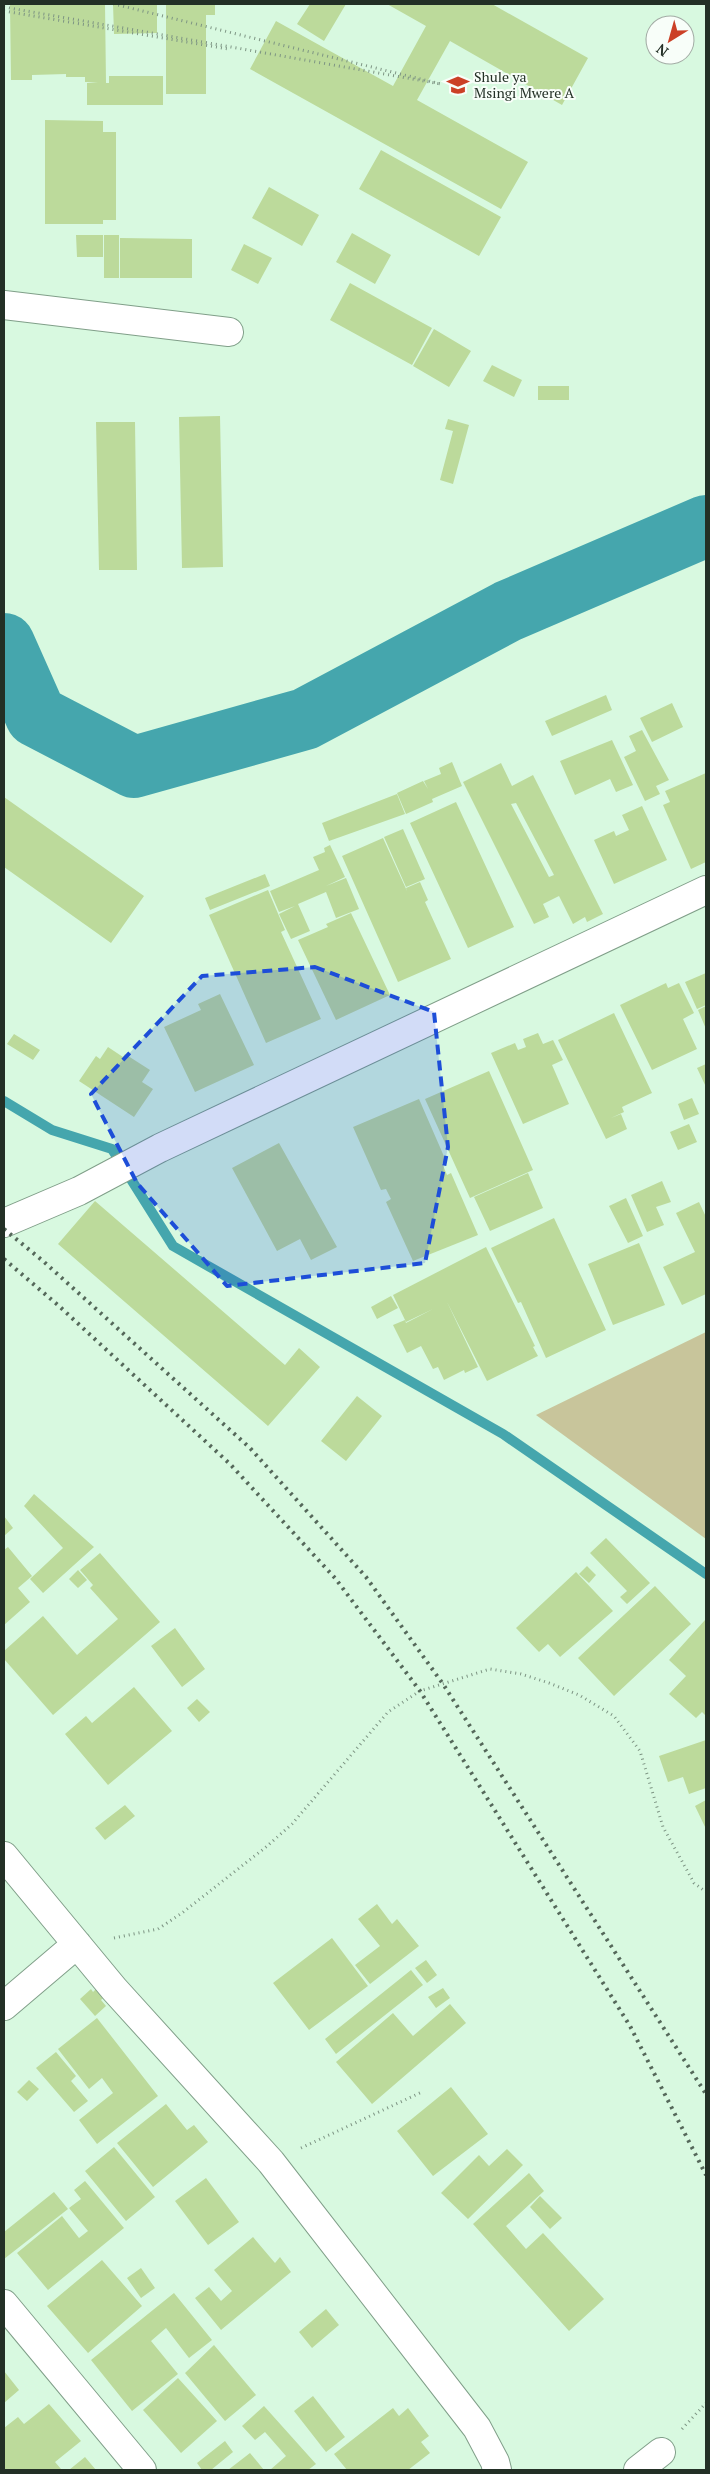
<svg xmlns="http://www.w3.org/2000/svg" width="710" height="2474" font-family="'PT Serif',serif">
<rect width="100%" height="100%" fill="#d8f9e0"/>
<!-- green -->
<path fill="#c8c59b" d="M706,1332V1539L536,1415Z"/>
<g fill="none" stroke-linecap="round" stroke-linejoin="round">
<!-- stream -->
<path stroke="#45a6ad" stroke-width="10" d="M4,1101L52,1130L112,1149L173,1246L503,1434L706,1574"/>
<!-- river -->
<path stroke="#45a6ad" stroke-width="62" d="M4,644L36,716L134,767L305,719L508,611L706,526"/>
</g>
<!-- building -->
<path fill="#bcda9b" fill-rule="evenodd" d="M10,4H105L106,83H109V76H163V105H87V83L98,82H85V77H66V74L32,75V80H11Z
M113,4H157V33L114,34Z
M166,4H215V15H206V94H166Z
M310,4H346L324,41L297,24Z
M387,4H492L588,58L562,105L450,41L417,100L528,162L501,209L250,69L276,21L393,86L426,26Z
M45,120L103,121V132H116V220H103V224H45Z
M381,150L501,217L479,256L359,189Z
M269,187L319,215L302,246L252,218Z
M352,233L391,255L375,284L336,262Z
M76,235H103V257H77Z
M104,235H119V278H104Z
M120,238L192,239V278H120Z
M244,244L272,258L258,284L231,270Z
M350,283L432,328L412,365L330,320Z
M434,329L471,351L449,387L413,366Z
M492,365L522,380L514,397L483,381Z
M538,386H569V400H538Z
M220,416L223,567L182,568L179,417Z
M448,419L469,425L453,484L440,480L453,431L445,429Z
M96,422H135L137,570H99Z
M606,695L612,710L552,736L545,721Z
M672,703L683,727L652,742L640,718Z
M642,730L669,780L656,786L660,794L645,801L624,757L636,751L629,736Z
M612,740L633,785L616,792L610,779L575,795L560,761Z
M452,762L462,786L432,799L433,802L406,814L397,793L423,781L428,789L424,781L441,774L439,768Z
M501,763L512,786L533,775L603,914L587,922L585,917L573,924L559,896L543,904L549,917L534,924L463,782ZM516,803L554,875L549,877L511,804Z
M706,773V862L691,869L663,805L670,802L665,791Z
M397,794L405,814L329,841L322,823Z
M4,797L144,896L111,943L4,867Z
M456,802L514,927L468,948L410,823Z
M642,806L667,860L614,884L594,840L614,831L616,836L629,830L622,815Z
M403,829L425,879L406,887L384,837Z
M383,838L407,891L406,888L420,882L428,900L425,902L451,959L398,982L342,856Z
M330,845L345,877L326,886L346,878L359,909L336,918L326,892L298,904L310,931L291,939L279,914L295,906L279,912L270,891L319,870L313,857L325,852L324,848Z
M265,874L270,886L210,910L205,898Z
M268,890L285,930L281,932L321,1019L266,1043L209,915Z
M351,913L390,995L336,1020L298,940L328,927L326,924Z
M706,973V1005L697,1009L685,982Z
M666,983L668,988L679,983L694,1013L683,1019L697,1049L652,1070L620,1005Z
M220,994L254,1065L195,1092L164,1027L201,1010L198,1004Z
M706,1006V1029L698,1010Z
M614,1013L652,1093L622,1107L624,1112L611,1118L621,1114L627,1129L606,1139L558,1040Z
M538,1033L543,1044L553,1040L563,1060L552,1065L569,1104L523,1124L491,1053L515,1043L518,1050L526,1047L523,1039Z
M14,1034L40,1050L33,1060L7,1044Z
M108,1047L123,1057L125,1054L150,1070L142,1082L153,1089L134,1117L79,1081L96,1056L100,1059Z
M706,1064V1087L697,1068Z
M489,1071L533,1170L470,1198L425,1099Z
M692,1098L699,1114L684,1120L678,1104Z
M419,1099L446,1161L442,1163L447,1175L451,1173L478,1235L413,1261L386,1202L391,1199L386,1189L381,1190L353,1127Z
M689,1124L697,1142L678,1150L670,1132Z
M279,1143L337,1247L311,1260L300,1239L277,1251L232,1168Z
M528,1173L543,1208L490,1231L474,1197Z
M662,1181L671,1202L656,1207L664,1225L647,1232L631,1195Z
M626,1198L643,1236L628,1243L609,1206Z
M95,1201L285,1365L299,1348L320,1367L268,1426L58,1244Z
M699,1202L706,1217V1294L682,1305L663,1267L695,1252L676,1213Z
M554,1218L606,1330L546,1358L521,1302L518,1303L491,1248Z
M639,1243L665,1305L613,1325L588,1264Z
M486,1247L535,1346L533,1347L538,1356L487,1381L447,1302L478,1367L465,1373L464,1370L444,1380L438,1367L433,1369L421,1346L407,1353L393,1325L405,1320L406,1323L433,1309L406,1322L393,1295Z
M391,1296L398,1308L377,1319L371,1307Z
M357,1396L382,1416L346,1461L321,1441Z
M34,1494L94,1547L43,1593L30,1579L63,1548L24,1506Z
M4,1516L13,1528L4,1536Z
M606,1538L650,1583L627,1604L620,1597L627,1591L590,1553Z
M8,1547L32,1576L18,1588L30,1602L4,1625V1550Z
M100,1553L160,1622L53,1715L4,1659V1651L43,1616L77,1655L118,1619L90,1588L93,1585L80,1570Z
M587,1566L596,1575L589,1583L579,1574Z
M78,1570L87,1580L78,1588L69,1579Z
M576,1572L613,1611L560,1657L548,1644L539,1652L516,1628Z
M655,1586L691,1624L614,1696L578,1658Z
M705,1620L706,1716L702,1712L696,1718L669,1694L686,1676L669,1660Z
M175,1628L205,1669L182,1687L151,1646Z
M134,1687L172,1731L108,1785L65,1734L86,1716L92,1723Z
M197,1699L210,1712L199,1722L187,1708Z
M706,1740V1788L689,1794L683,1777L668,1782L659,1756Z
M706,1800V1829L695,1806Z
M125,1805L135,1816L105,1840L95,1828Z
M377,1904L392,1924L397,1919L419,1946L370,1984L355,1965L380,1946L358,1919Z
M332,1938L368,1986L309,2030L273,1983Z
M426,1960L437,1975L427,1983L415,1968Z
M411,1970L423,1985L336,2054L325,2039Z
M443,1988L450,1998L436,2008L428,1997Z
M91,1989L93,1992L96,1989L104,1997L101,2000L106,2006L95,2016L80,1999Z
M450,2004L466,2023L372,2104L336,2062L393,2013L413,2036Z
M97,2018L158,2096L97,2144L79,2120L113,2093L102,2078L89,2089L58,2049Z
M56,2052L76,2076L71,2081L88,2101L74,2112L36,2068Z
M29,2080L39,2089L27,2101L17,2092Z
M451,2087L488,2134L433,2176L397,2131Z
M166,2104L187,2130L194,2125L208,2142L153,2187L117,2143Z
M114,2147L155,2197L126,2221L85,2171Z
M507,2149L523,2165L468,2219L441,2193L479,2155L489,2166Z
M529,2173L544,2191L506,2226L526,2249L543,2233L604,2299L569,2331L473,2224Z
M206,2178L239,2222L208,2245L175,2201Z
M85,2181L124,2228L48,2290L17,2253L62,2216L79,2238L88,2231L69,2208L81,2199L74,2190Z
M54,2192L68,2209L4,2259V2232Z
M540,2196L562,2218L550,2229L530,2207Z
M253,2237L275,2263L280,2257L291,2272L221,2330L195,2298L209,2287L221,2301L232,2291L214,2270Z
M102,2260L142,2306L88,2353L47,2306Z
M141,2268L155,2288L141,2298L127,2278Z
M174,2293L212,2340L189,2358L166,2328L151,2341L178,2374L132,2411L91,2360Z
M326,2309L339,2325L312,2348L299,2332Z
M214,2345L256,2395L225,2421L185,2373Z
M4,2371L19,2390L4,2403Z
M178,2378L217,2421L181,2453L143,2410Z
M313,2396L345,2437L326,2452L294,2411Z
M49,2404L81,2441L55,2462L61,2469L60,2470H4V2428L18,2417L24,2424Z
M264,2406L316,2464L308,2470H270L286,2456L265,2432L255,2440L242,2426Z
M393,2408L399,2416L408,2408L429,2436L421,2442L430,2453L408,2470H347L334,2454Z
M225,2441L233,2452L211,2470H202L197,2463Z
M250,2453L264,2470H228Z
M85,2457L96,2470H69Z"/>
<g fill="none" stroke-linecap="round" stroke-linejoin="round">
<!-- minor casing -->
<g stroke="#809f89" stroke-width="30">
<path id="minor" d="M4,305L229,332
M4,1856L114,1989L271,2162L477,2428L495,2462L497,2470
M4,2006L77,1944
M4,2304L142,2470
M638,2470L661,2452"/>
</g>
<!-- tertiary casing -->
<g stroke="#809f89" stroke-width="30">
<path id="tertiary" d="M4,1223L79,1191L160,1148L706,890"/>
</g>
<!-- path -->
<path stroke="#7d9483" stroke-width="3" stroke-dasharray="1 4" stroke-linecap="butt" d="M4,7L441,84L114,4
M4,11L228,49
M114,1938L158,1929L182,1913L266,1847L292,1824L388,1712L420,1691L490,1669L521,1674L549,1683L579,1695L614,1716L640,1751L663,1827L694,1883L706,1892
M301,2148L422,2092
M682,2429L706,2403"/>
<!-- minor -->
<use href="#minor" stroke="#fff" stroke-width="28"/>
<!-- tertiary -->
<use href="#tertiary" stroke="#fff" stroke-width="28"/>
<!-- rail -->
<path stroke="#55685a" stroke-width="4" stroke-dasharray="2.5 5" stroke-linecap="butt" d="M4,1229L43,1261L250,1448L366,1577L443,1684L706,2094
M4,1259L59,1306L230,1464L335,1578L420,1691L630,2026L706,2175"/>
</g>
<!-- marked area -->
<path fill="#1d4ed8" fill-opacity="0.2" stroke="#1d4ed8" stroke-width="4" stroke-dasharray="10 6" stroke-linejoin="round" d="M315,967L434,1012L448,1147L425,1263L227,1286L137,1183L91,1094L202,976Z"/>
<!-- icons -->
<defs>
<g id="school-bare" transform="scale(1.725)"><path d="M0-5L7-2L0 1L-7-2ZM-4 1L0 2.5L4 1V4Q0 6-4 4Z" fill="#cb4026" stroke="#f8fef9" stroke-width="2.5" paint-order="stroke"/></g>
</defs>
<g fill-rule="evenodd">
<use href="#school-bare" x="458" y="85"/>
</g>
<g text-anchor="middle" stroke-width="4" stroke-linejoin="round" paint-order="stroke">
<!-- poi labels -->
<g font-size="14" fill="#233026" stroke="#f8fef9" text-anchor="start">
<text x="474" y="82">Shule ya<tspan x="474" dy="16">Msingi Mwere A</tspan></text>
</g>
</g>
<!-- border -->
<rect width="710" height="2474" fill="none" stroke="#233026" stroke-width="10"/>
<!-- north arrow -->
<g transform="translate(670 40) rotate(217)"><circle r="24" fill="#f8fef9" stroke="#a3aca5"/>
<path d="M0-4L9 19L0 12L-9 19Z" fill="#cb4026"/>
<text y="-8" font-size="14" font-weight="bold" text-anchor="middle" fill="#233026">N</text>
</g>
</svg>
